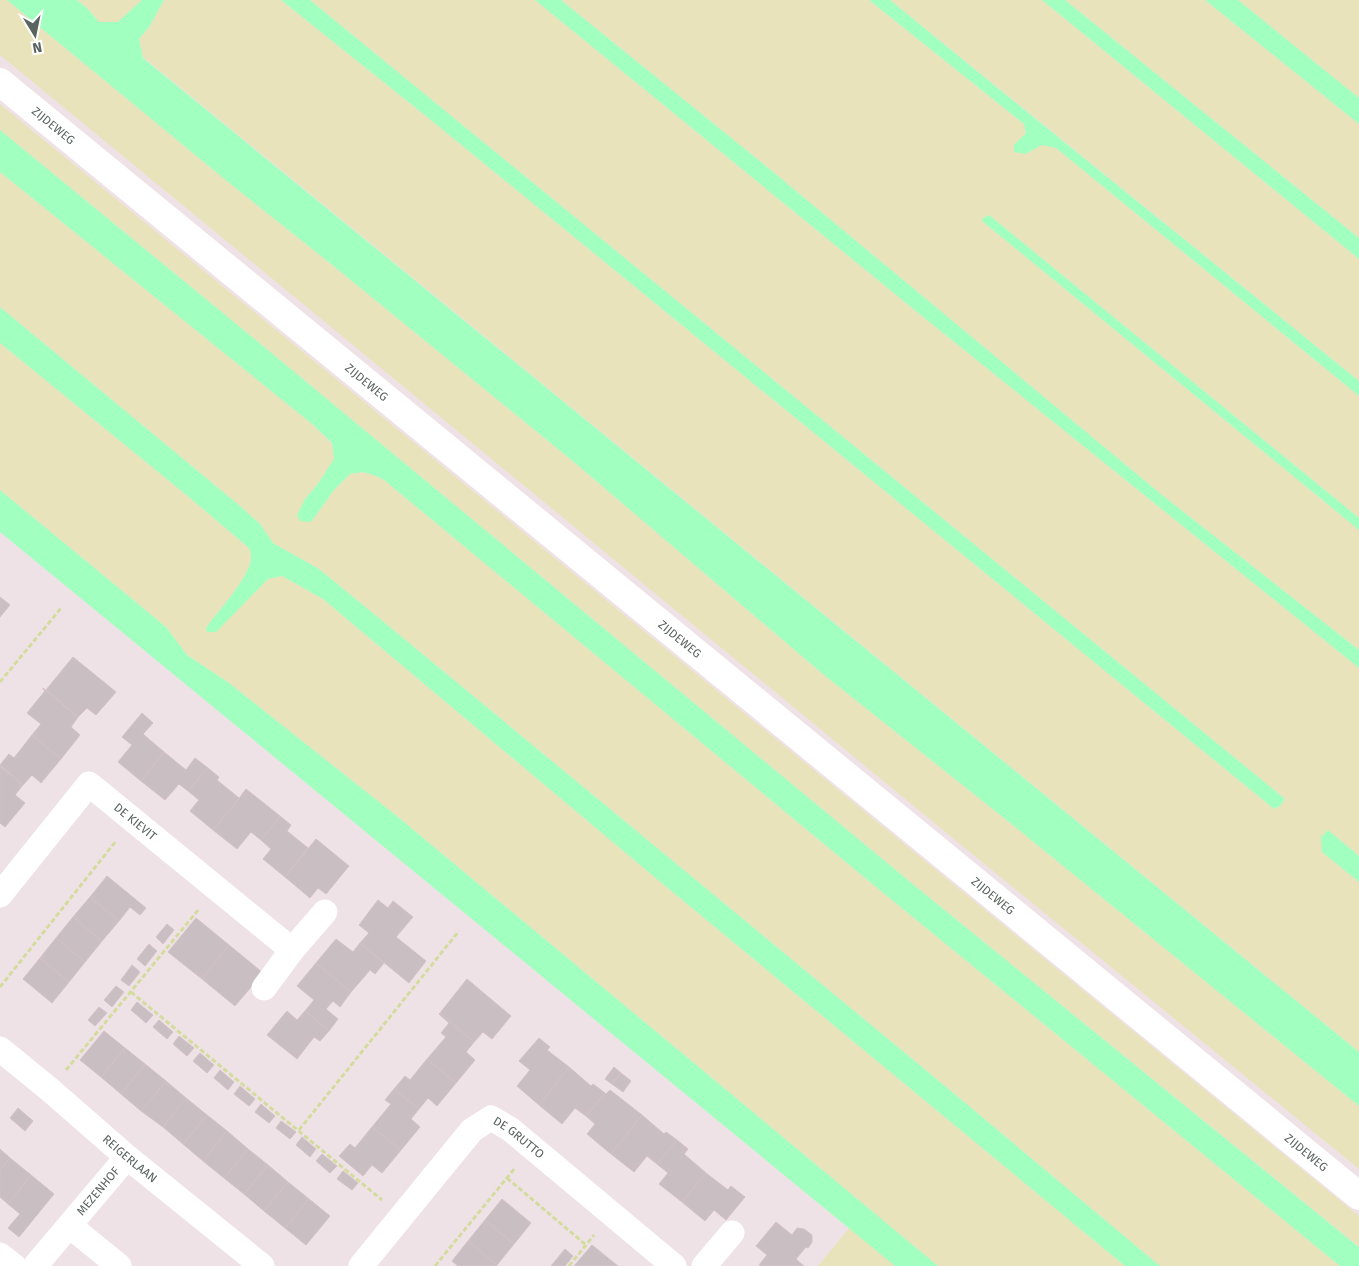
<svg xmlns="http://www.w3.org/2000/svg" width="1359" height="1266" font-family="'Fira Sans',sans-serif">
<rect width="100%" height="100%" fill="#efe2e6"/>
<!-- green -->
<path fill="#e9e3bc" d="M0,0H7L228,182L331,264L575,463L824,675L1009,822L1359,1106V1169L977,858L0,55Z
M77,0H142L118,22H99L87,8Z
M164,0H281L437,125L1274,809L1280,806L1285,799L310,0H535L917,312L1359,668V856L1328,831L1321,838L1323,852L1359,882V1052L143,57L139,39L149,27Z
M561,0H869L1024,124L1026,133L1015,145L1025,154L1042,145L1056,148L1359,396V518L989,215L982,221L1359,530V650L1162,495L772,171Z
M890,0H1042L1359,259V381Z
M1065,0H1205L1359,124V238Z
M1238,0H1359V98Z
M0,104L1359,1216V1247L909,881L246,332L0,130Z
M0,172L312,424L332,444L334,459L317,485L305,499L311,522L334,490L350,474L363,472L376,476L384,480L876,887L1340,1266H1160L945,1086L385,623L319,569L273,543L260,524L240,506L0,307Z
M0,343L190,498L249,548C250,551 251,553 251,556C253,574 217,612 206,628L259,587L268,579L282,576L323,599L652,875L1125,1266H938L398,817L229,683L187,655L166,627L0,490Z
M850,1227L895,1266H818Z"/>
<!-- water -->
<path fill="#a1ffbf" d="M7,0H77L87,8L99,22H118L142,0H164L149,27L139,39L143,58L1359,1052V1106L1009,822L824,675L575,463L331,264L228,182Z
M281,0H310L1285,799L1280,806L1274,809L437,125Z
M535,0H561L772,171L1162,495L1359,650V668L917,312Z
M869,0H890C1046,128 1203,254 1359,381V396L1056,148L1042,145L1025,154L1014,152V145L1026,133L1024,124Z
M1042,0H1065L1359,238V259Z
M1205,0H1238L1359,98V124Z
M0,130L246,332L909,881L1355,1244L1359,1247V1266H1340L876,887L384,480L376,476L363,472L350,474L334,490L311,522L300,521L297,515L305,499L317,485L334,459L332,443L312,424L0,172Z
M989,215L1359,518V530L982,221L983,218Z
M0,307L240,506L260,524L273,543L319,569L385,623L945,1086L1160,1266H1125L652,875L323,599L282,576L268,579L216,632H207L206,628C217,612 253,574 251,556C251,553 250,551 249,548L190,498L0,343Z
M0,490L166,627L187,655L229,683L398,817L938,1266H895L0,532Z
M1328,830L1359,856V882L1322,852L1321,837Z"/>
<!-- building -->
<path fill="#c9bfc3" stroke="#d4c0c8" d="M0,597L10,605L0,617Z
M73,657L116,692L96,715L87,708L78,717L46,690Z
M43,688L78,717L71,727L80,735L61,759L32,735L41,724L27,713L45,691L43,689Z
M142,713L153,723L143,734L164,752L141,781L118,762L132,745L122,737Z
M32,735L61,759L41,783L32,775L23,785L0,765L9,754L14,758Z
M164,752L186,770L195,758L208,768L188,791L179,784L165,800L141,781Z
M0,766L23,785L15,795L25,803L5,827L0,823Z
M208,768L219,777L217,780L239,798L232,808V807L213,830L190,811L199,800L188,791Z
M246,789L280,816L261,840L251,832L237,849L213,830L232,807V808Z
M280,816L291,825L287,831L308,848L285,877L263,859L271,849L261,840Z
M316,839L349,866L326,894L318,888L310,898L285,877Z
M107,876L146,908L140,915L130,907L119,921L90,897Z
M90,897L119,921L102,941L73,917Z
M378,900L388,908L393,901L413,917L396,937L426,961L409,983L360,943L369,933L359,925Z
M73,917L102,941L85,962L56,938Z
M196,918L229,945L202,979L168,952Z
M167,924L174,930L163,944L156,937Z
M56,938L85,962L69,982L40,958Z
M336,939L353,952L360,943L384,963L375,974L370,970L351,992L316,963Z
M149,944L157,951L145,966L137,959Z
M229,945L263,973L235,1006L202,979Z
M40,958L69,982L52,1003L23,979Z
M316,963L351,992L340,1007L333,1001L326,1009L338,1019L329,1031L305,1011L314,1000L297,986Z
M132,965L140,972L129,986L121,980Z
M467,979L511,1016L492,1039L483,1032L474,1042L440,1013Z
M116,986L124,992L112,1007L104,1000Z
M137,1002L153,1015L146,1023L131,1010Z
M99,1007L107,1013L95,1026L88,1020Z
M287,1011L297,1020L305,1011L329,1031L320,1041L314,1037L297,1059L267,1035Z
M440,1013L474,1042L466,1052L475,1060L456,1083L427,1059L446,1037L441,1033L449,1023L439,1014Z
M159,1020L173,1032L167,1039L153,1027Z
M104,1031L125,1048L101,1077L80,1060Z
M179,1036L194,1048L187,1056L173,1044Z
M539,1038L550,1047L547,1050L569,1067L539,1105L517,1086L530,1070L519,1061Z
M125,1048L145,1064L121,1094L101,1077Z
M200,1053L214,1065L207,1073L193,1061Z
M427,1059L456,1083L437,1106L428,1098L419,1109L394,1089L405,1076L410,1080Z
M145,1064L166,1081L141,1111L121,1094Z
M569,1067L591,1086L593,1084L605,1093L586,1116L575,1108L562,1124L539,1105Z
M614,1067L621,1073L612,1084L605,1079Z
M220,1070L234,1082L228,1090L214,1078Z
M621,1073L631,1081L623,1092L612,1084Z
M166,1081L186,1098L163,1127L141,1111Z
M240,1086L255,1099L249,1106L234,1094Z
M394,1089L419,1109L411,1119L420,1127L401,1150L372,1127L391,1104L385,1100Z
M610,1090L642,1115L611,1154L587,1134L595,1124L586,1116L605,1093L606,1094Z
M186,1098L207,1115L183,1144L163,1127Z
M261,1104L275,1116L269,1123L255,1112Z
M18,1108L33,1121L25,1131L10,1118Z
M207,1115L227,1131L203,1161L183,1144Z
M642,1115L664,1134L666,1132L677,1140L657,1164L647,1156L634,1172L611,1154Z
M281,1121L296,1132L290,1139L276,1128Z
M372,1127L401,1150L382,1173L372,1165L363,1176L339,1156L350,1144L355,1148Z
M227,1131L248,1149L224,1178L203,1161Z
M302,1137L316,1149L310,1157L296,1145Z
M677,1140L688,1149L684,1154L706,1173L682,1202L659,1184L668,1173L657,1164Z
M0,1149L10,1158L0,1170Z
M248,1149L268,1165L244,1194L224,1178Z
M322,1154L337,1166L330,1173L316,1161Z
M10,1158L31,1175L8,1204L0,1197V1170Z
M268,1165L288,1182L264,1211L244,1194Z
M343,1171L358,1183L352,1190L337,1179Z
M706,1173L728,1190L731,1186L745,1197L726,1220L714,1210L705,1221L682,1202Z
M31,1175L54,1194L19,1237L8,1228L20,1214L8,1204Z
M288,1182L309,1199L285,1228L264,1211Z
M309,1199L330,1216L306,1245L285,1228Z
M502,1199L531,1223L514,1244L485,1220Z
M485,1220L514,1244L497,1265L468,1241Z
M776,1222L792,1235L797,1228L804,1229L812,1235V1242L808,1248L806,1247L796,1259L804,1266H761L759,1265L767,1255L756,1246Z
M468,1241L497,1265L496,1266H458L452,1261Z
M592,1245L618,1266H574Z
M565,1249L573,1256L565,1266H551Z"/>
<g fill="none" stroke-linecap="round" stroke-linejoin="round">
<!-- path -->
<path stroke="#d3dc9e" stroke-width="3" stroke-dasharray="5 2.5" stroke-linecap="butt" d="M0,682L62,607
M0,987L116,841
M131,992L382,1200
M66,1070L199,909
M299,1130L459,931
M507,1178L586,1245
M435,1266L515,1168
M569,1266L594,1235"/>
<!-- street -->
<g stroke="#fff" stroke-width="25">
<path id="s1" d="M0,895L89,784L292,950"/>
<path d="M264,988L292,950L325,912"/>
<path id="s2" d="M0,1049L49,1089L127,1157L262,1266"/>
<path d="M70,1226L119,1266"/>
<path d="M0,1255L14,1266"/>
<path id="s3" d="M35,1266L127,1157"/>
<path id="s4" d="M361,1266L472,1130L491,1118L510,1129L674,1266"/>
<path d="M704,1266L732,1233"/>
</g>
<!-- secondary -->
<path stroke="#fff" stroke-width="28" id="s5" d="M0,82L1359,1196"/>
</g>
<g text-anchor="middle" stroke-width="4" stroke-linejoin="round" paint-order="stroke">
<!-- street labels -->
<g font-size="12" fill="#5a645e" stroke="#fff">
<text dy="4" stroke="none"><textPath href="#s5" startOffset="69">ZIJDEWEG</textPath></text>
<text dy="4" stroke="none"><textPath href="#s5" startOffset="474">ZIJDEWEG</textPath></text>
<text dy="4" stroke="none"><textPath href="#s5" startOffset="879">ZIJDEWEG</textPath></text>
<text dy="4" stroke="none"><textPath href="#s1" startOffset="202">DE KIEVIT</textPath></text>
<text dy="4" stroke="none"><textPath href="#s5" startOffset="1284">ZIJDEWEG</textPath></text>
<text dy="4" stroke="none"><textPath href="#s4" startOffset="232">DE GRUTTO</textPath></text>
<text dy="4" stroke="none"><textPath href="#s5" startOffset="1689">ZIJDEWEG</textPath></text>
<text dy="4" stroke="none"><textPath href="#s2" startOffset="170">REIGERLAAN</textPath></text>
<text dy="4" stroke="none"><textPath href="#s3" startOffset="98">MEZENHOF</textPath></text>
</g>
</g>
<!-- north arrow -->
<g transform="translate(35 35) rotate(170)" stroke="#ffffff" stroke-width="4" paint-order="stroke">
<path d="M0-4L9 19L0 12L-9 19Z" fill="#5a645e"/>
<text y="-8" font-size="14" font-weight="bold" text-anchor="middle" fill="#5a645e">N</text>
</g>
</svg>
